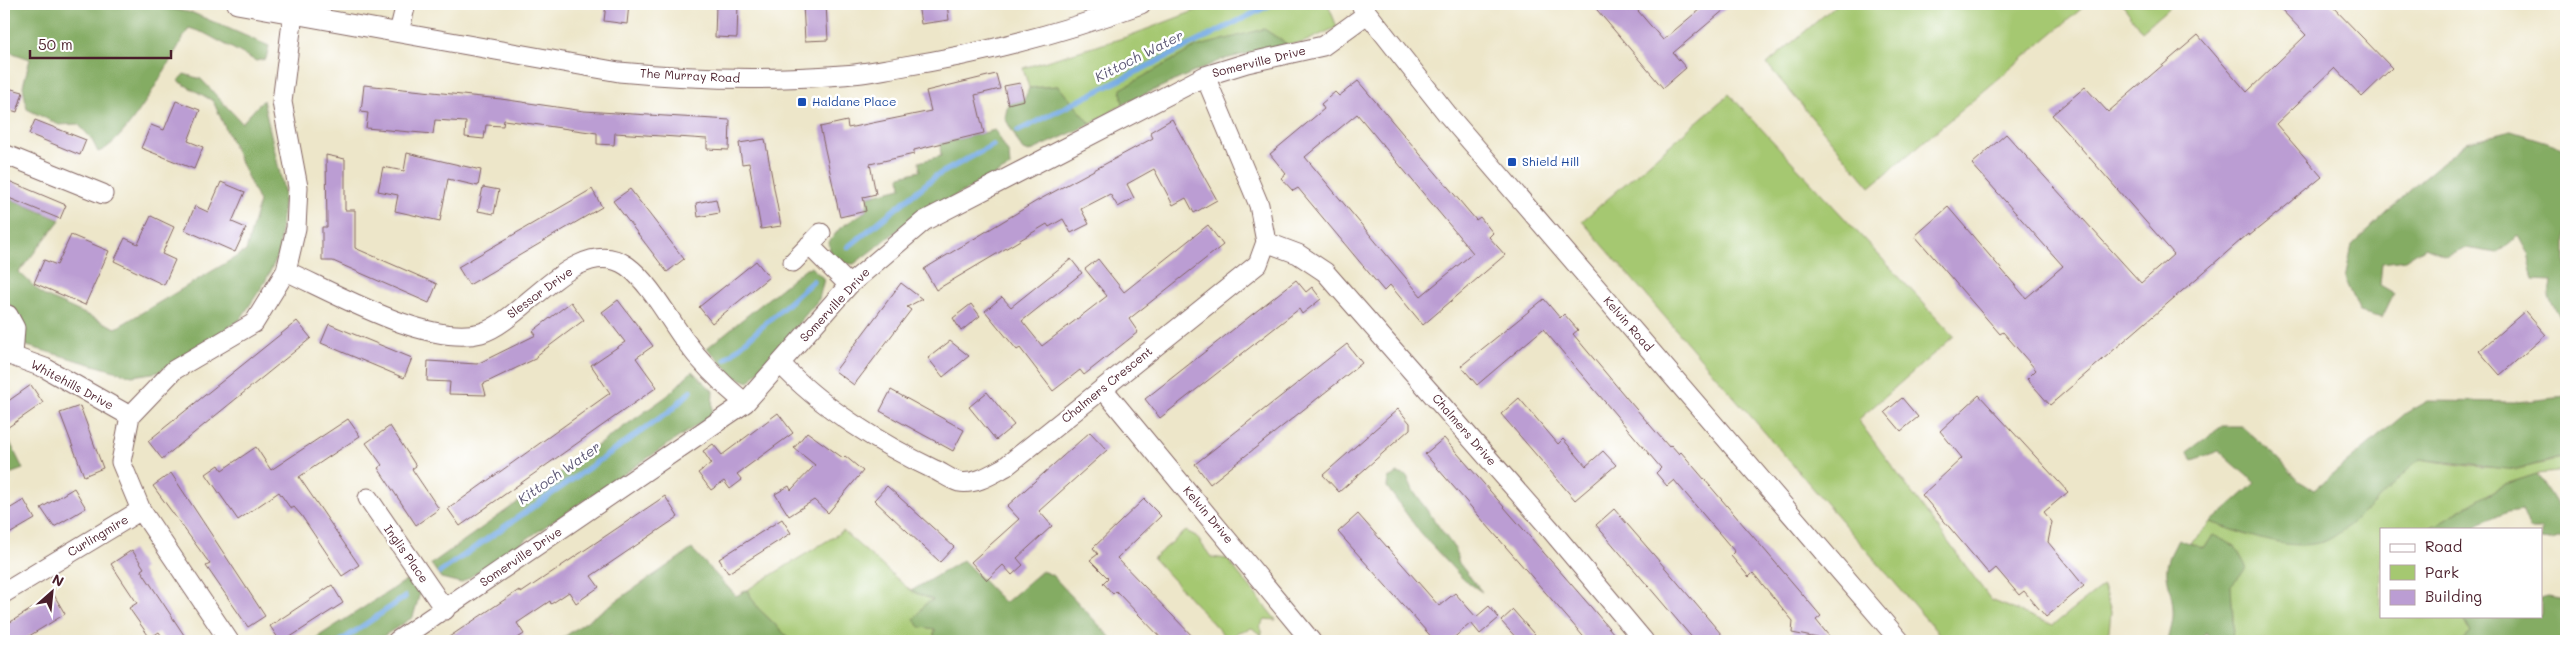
<svg xmlns="http://www.w3.org/2000/svg" width="2570" height="645" font-family="Mali,sans-serif">
<rect width="100%" height="100%" fill="#fff"/>
<filter id="ink" filterUnits="userSpaceOnUse"><feTurbulence type="fractalNoise" baseFrequency=".02" numOctaves="2"/><feDisplacementMap in="SourceGraphic" scale="10" xChannelSelector="R" yChannelSelector="G"/><feConvolveMatrix kernelMatrix="1 2 1 2 8 2 1 2 1" color-interpolation-filters="sRGB"/></filter>
<filter id="wash" filterUnits="userSpaceOnUse"><feTurbulence type="fractalNoise" baseFrequency=".0096" numOctaves="4" result="noise"/><feDisplacementMap in="SourceGraphic" scale="20" xChannelSelector="R" yChannelSelector="G"/><feGaussianBlur stdDeviation="1.12" result="paint"/><feColorMatrix in="noise" values="0 0 0 0 0 0 0 0 0 0 0 0 0 0 0 0 0 1.4 0 .05"/><feComposite in="paint" operator="in"/></filter>
<g filter="url(#wash)">
<rect width="100%" height="100%" fill="#ede6c9"/>
<!-- green -->
<path fill="#a5c871" stroke="#78744e" d="M1213,4H1328L1337,27L1302,43L1287,44L1264,29L1121,89L1123,104L1091,124L1058,86L1029,88L1023,68L1126,37Z
M1837,4H2087L1870,187L1767,64Z
M2122,4H2173L2142,31Z
M1729,94L1954,336L1858,420L1991,600L2053,625L2103,586L2111,612L2108,641H1945L1582,221Z
M2561,458L2566,471L2537,474L2506,484L2428,529H2381V616H2462L2471,632L2461,641H2232C2236,598 2227,575 2213,535L2204,549L2190,543L2211,522L2247,535L2323,542L2348,526L2419,459C2465,466 2516,475 2561,458Z
M843,531L911,591L934,600V635L938,641H792L758,608L747,590Z
M1186,531L1196,536L1211,557L1227,559L1276,620L1265,619L1260,627L1262,636L1252,628L1238,632L1229,641L1153,558Z"/>
<!-- forest -->
<path fill="#84ac63" stroke="#676647" d="M4,4H144L193,13L269,46L266,59L256,61L204,33L189,28C172,56 128,143 98,152L91,138L78,124L59,125L27,109L23,86L30,59L4,50Z
M1264,29L1287,44L1221,60L1123,104L1121,89L1196,47Z
M184,74L201,79L242,123L263,100L284,191L279,253L265,282L240,320L159,372L132,376L27,346L8,301L4,300V196L60,220L19,272L43,295L116,328L246,251L259,202L213,101L178,81Z
M1058,86L1091,124L1029,152L1022,149L1005,118L1008,104L1024,100L1029,88Z
M995,130L1009,154L1010,167L915,217L854,264L839,263L830,251L829,242L840,228L866,211L869,196L901,188L900,176L920,171L919,162L941,156L940,144Z
M2511,131L2553,144L2566,151V328L2549,297L2551,281L2534,280L2528,254L2518,236L2497,253L2467,248L2447,256L2425,247L2405,260L2382,263L2380,285L2394,293L2382,318L2360,312L2345,278L2352,245L2419,182L2467,142Z
M811,267L824,279L819,299L749,382L735,377L707,348L806,268Z
M692,371L713,391L712,415L461,583L441,578L431,564L667,396Z
M2566,397V471L2560,458L2516,470L2419,459C2399,478 2346,535 2323,542C2286,552 2244,534 2211,522L2255,483L2219,451L2193,460L2187,452L2222,426H2241L2277,457L2299,481L2314,490L2406,413L2427,401L2516,402Z
M4,430L23,469L4,476Z
M1398,473L1407,476L1414,492L1455,549L1459,563L1482,592L1463,579L1421,534L1387,487L1388,478Z
M2537,474L2566,520L2563,537L2551,541L2541,540V529H2530L2522,510L2507,512L2469,529H2428L2506,484Z
M2213,535L2235,546L2247,568L2231,585L2233,623L2232,641H2211L2206,632L2201,641H2168C2170,632 2174,620 2173,610C2171,576 2157,574 2179,539L2204,549Z
M692,549L736,596L747,590L758,608L792,641H616L610,634L607,641H558Z
M963,560L1005,603L1042,571L1052,575L1114,641H938L934,635L935,629L920,627L914,620L925,604L933,600L911,591Z
M410,578L420,593L413,617L376,641H311Z
M2548,597L2566,600V617L2562,622L2566,624V641H2461L2471,632L2462,616H2489L2494,619L2502,616H2541V599Z"/>
<g fill="none" stroke-linecap="round" stroke-linejoin="round">
<!-- stream -->
<path stroke="#76abe4" stroke-width="5.5" d="M1018,131L1272,4
M848,247L936,176L993,145
M726,359L813,281
M440,572L670,411L691,391
M341,641L405,597"/>
</g>
<g id="blocks">
<!-- building -->
<path fill="#bb9dd3" fill-rule="evenodd" d="M606,4H629L627,24L604,21Z
M716,4H738L737,38L715,37Z
M803,4H826L828,40L805,41Z
M918,4H947L949,20L921,24Z
M1592,4H1632L1663,40L1706,4H1731L1673,53L1686,68L1663,88Z
M2276,4H2330L2392,68L2362,97L2335,68L2276,124L2322,177L2249,236L2248,234L2050,405L2027,379L2036,370L2003,332L2000,334L1915,236L1948,207L2026,298L2063,266L1972,164L2006,134L2141,283L2174,254L2052,115L2085,87L2108,112L2198,35L2247,92L2306,35Z
M996,74L1000,89L975,95L984,133L914,150V154L870,164L876,194L863,197L866,211L840,217L820,127L847,121L848,128L931,111L926,91Z
M1358,81L1476,220L1480,217L1493,233L1489,237L1505,255L1423,325L1390,285L1384,291L1298,188L1293,191L1281,178L1286,174L1270,154L1324,109L1321,104L1335,92L1339,96ZM1357,114L1473,253L1421,296L1305,157Z
M1020,83L1024,100L1008,104L1004,86Z
M364,85L501,99L584,111L730,120L729,150L707,149V139L615,133L614,145L597,144V133L504,120L503,126L486,125L484,139L465,137L466,122L435,120L433,134L366,128L368,113L361,112Z
M4,87L23,92L17,112L4,108Z
M176,101L200,110L188,141L203,147L194,169L141,148L151,125L164,130Z
M1172,119L1217,200L1194,213L1186,198L1173,205L1154,169L1127,184L1134,198L1118,207L1110,194L1081,209L1089,224L1071,233L1063,219L1049,227L1047,224L936,290L924,269L1035,202L1153,138L1150,132Z
M35,120L86,140L80,155L29,134Z
M765,139L781,226L761,229L749,163L742,164L739,143Z
M407,153L481,170L478,186L448,179L440,221L395,211L398,195L378,191L383,167L404,171Z
M326,155L345,159V210H355V248L437,284L429,303L333,261H322V227H327Z
M4,179L66,205L60,219L4,196Z
M221,182L245,192L232,222L246,228L235,252L185,230L195,206L208,212Z
M483,187L499,190L494,214L478,211Z
M592,189L602,207L469,285L458,267Z
M630,189L684,259L667,272L613,201Z
M716,199L719,213L698,217L696,203Z
M151,216L174,227L162,254L175,260L164,285L114,261L125,238L138,244Z
M1208,225L1223,245L1129,319L1138,332L1084,375L1080,370L1053,391L1020,348L1017,350L985,311L1002,297L1011,307L1071,259L1082,273L1022,321L1042,346L1107,296L1085,269L1098,259L1124,292Z
M71,235L109,251L85,305L34,283L44,260L57,265Z
M756,261L769,277L712,323L699,307Z
M1296,280L1306,292L1312,287L1321,299L1302,314L1299,309L1160,418L1145,399Z
M901,283L922,299L907,307L911,310L854,385L835,371Z
M1544,299L1560,318L1564,314L1578,330L1573,334L1630,402L1669,447L1671,445L1679,454L1681,452L1821,616L1816,620L1833,641L1792,633L1793,621L1753,573L1749,577L1731,556L1735,552L1674,480L1667,486L1656,473L1661,468L1543,329L1477,385L1461,366Z
M618,300L653,346L636,358L657,387L460,526L448,509L610,393L591,365L625,342L602,312Z
M571,302L584,320L536,356L537,358L483,384L486,395L449,394L450,382L427,381L428,361L477,364L536,335L533,331Z
M971,304L980,316L961,331L953,318Z
M2525,311L2546,335L2500,375L2479,351Z
M297,321L311,338L162,459L148,441Z
M329,324L412,358L404,378L321,343Z
M950,341L969,356L943,377L928,358Z
M1347,344L1362,363L1210,484L1195,464Z
M31,385L43,403L4,430V404Z
M891,390L964,430L953,451L880,411Z
M987,392L1014,425L996,440L969,407Z
M1979,395L2068,492L2044,512L2052,522L2048,542L2084,586L2046,617L2024,591L2019,595L1996,568L1989,574L1922,495L1962,458L1940,431Z
M1519,398L1558,444L1563,439L1586,466L1603,451L1616,465L1575,500L1501,414Z
M1902,398L1918,417L1901,431L1885,412Z
M80,406L103,468L84,476L60,413Z
M1398,409L1410,423V429L1339,492L1323,475Z
M778,413L793,433L737,474L742,480L730,489L724,481L711,490L698,473L711,463L703,451L713,444L722,455Z
M348,419L360,436L299,477L359,565L342,576L301,515L294,507L291,509L279,492L238,520L206,474L219,465L222,470L256,447L271,470Z
M390,426L416,466L412,469L439,509L416,525L378,468L382,465L366,443Z
M807,432L843,458L845,456L863,471L828,513L814,500L789,516L775,494L789,486L791,490L815,465L794,448Z
M1090,432L1107,450L1039,511L1052,526L1017,558L1023,565L1012,575L1003,565L987,580L971,562L1019,519L1007,506Z
M1444,438L1591,607L1620,641H1587L1572,623L1425,454Z
M171,473L265,616L248,627L206,566L210,564L153,486Z
M887,486L954,547L940,562L874,500Z
M74,488L86,508L54,527L41,508Z
M665,496L678,517L591,576L599,587L576,603L569,592L551,604L550,601L517,623L524,634L513,641H443L519,590L521,593Z
M1144,499L1161,516L1117,558L1197,641H1164L1116,591L1113,594L1103,583L1108,578L1090,560L1098,554L1093,548Z
M24,500L35,519L4,537V512Z
M1614,509L1673,577L1727,641H1695L1596,525Z
M1358,514L1439,606L1455,593L1476,617L1489,606L1499,618L1480,634L1471,623L1450,641H1435L1338,532Z
M782,519L791,533L728,573L719,559Z
M132,550L144,568L141,570L188,641H165L159,632L150,638L129,608L137,603L111,564Z
M332,585L343,603L284,641H280L270,626Z
M54,595L65,614L21,641H4V626Z
M1513,610L1540,641H1519L1501,621Z"/>
</g>
</g>
<g filter="url(#ink)">
<use href="#blocks" fill-opacity="0" stroke="#836562" stroke-width="1"/>
<g fill="none" stroke-linecap="round" stroke-linejoin="round">
<!-- minor casing -->
<g stroke="#836562" stroke-width="21">
<path id="minor" d="M237,4L619,72C693,79 768,81 842,75C861,74 880,70 899,67C981,54 1062,33 1141,4
M1361,5L1448,115L1900,641
M399,32L406,4
M4,154L103,194
M1266,242L1298,254L1325,272L1551,530L1644,641
M809,245L849,285
M793,262L821,233
M286,271C335,293 428,347 481,333C523,321 578,232 627,266C648,281 668,317 683,338C701,363 721,383 745,403
M4,314L8,315L15,328L13,355
M4,353L45,368L130,416
M781,364C820,407 882,445 935,470C942,473 951,480 959,482C975,485 992,474 1005,467L1258,264L1266,242L1259,205L1205,76
M1103,389L1311,641
M368,498L445,610
M4,593L141,510
M229,641L141,510L121,462L130,416L174,370L254,323L286,271L296,228L298,187L282,102L293,14
M397,641L745,403L849,285L924,221L1205,76L1247,63L1323,46L1367,14"/>
</g>
<!-- minor -->
<use href="#minor" stroke="#fff" stroke-width="19"/>
</g>
</g>
<!-- markers -->
<g fill="#1a4fb4" stroke="#fff" stroke-width="2">
<rect x="797" y="97" width="10" height="10" rx="2.5"/>
<rect x="1507" y="157" width="10" height="10" rx="2.5"/>
</g>
<g text-anchor="middle" stroke-width="5" stroke-linejoin="round" paint-order="stroke">
<!-- street labels -->
<g font-size="12" fill="#4a1f2b" stroke="#fff">
<text transform="translate(1259 62) rotate(-14)" y="4">Somerville Drive</text>
<text transform="translate(690 76) rotate(3)" y="4">The Murray Road</text>
<text transform="translate(540 293) rotate(-36)" y="4">Slessor Drive</text>
<text transform="translate(835 305) rotate(-47)" y="4">Somerville Drive</text>
<text transform="translate(1628 324) rotate(49)" y="4">Kelvin Road</text>
<text transform="translate(72 385) rotate(28)" y="4">Whitehills Drive</text>
<text transform="translate(1107 385) rotate(-39)" y="4">Chalmers Crescent</text>
<text transform="translate(1464 430) rotate(49)" y="4">Chalmers Drive</text>
<text transform="translate(1208 515) rotate(50)" y="4">Kelvin Drive</text>
<text transform="translate(98 536) rotate(-31)" y="4">Curlingmire</text>
<text transform="translate(406 554) rotate(55)" y="4">Inglis Place</text>
<text transform="translate(521 557) rotate(-34)" y="4">Somerville Drive</text>
</g>
<!-- transit labels -->
<g font-size="12" fill="#164399" stroke="#fff" text-anchor="start">
<text x="812" y="106">Haldane Place</text>
<text x="1522" y="166">Shield Hill</text>
</g>
<!-- water labels -->
<g font-size="14" font-style="italic" fill="#5c5775" stroke="#fff">
<text transform="translate(1139 56) rotate(-27)" y="5">Kittoch Water</text>
<text transform="translate(559 473) rotate(-35)" y="5">Kittoch Water</text>
</g>
</g>
<!-- margin -->
<rect width="2570" height="645" fill="none" stroke="#fff" stroke-width="20"/>
<!-- legend -->
<rect x="2380" y="528" width="162" height="90" fill="#ffffff" stroke="#b7a5aa"/>
<rect x="2390" y="544" width="25" height="8" fill="#ffffff" stroke="#b7a5aa"/>
<text x="2425" y="552" font-size="15" fill="#4a1f2b">Road</text>
<rect x="2390" y="565" width="25" height="15" fill="#a5c871" stroke="#b7a5aa"/>
<text x="2425" y="578" font-size="15" fill="#4a1f2b">Park</text>
<rect x="2390" y="590" width="25" height="15" fill="#bb9dd3" stroke="#b7a5aa"/>
<text x="2425" y="602" font-size="15" fill="#4a1f2b">Building</text>
<!-- north arrow -->
<g transform="translate(52 592) rotate(27)" stroke="#ffffff" stroke-width="4" paint-order="stroke">
<path d="M0-4L9 19L0 12L-9 19Z" fill="#4a1f2b"/>
<text y="-8" font-size="14" font-weight="bold" text-anchor="middle" fill="#4a1f2b">N</text>
</g>
<!-- scale -->
<path d="M30 50v8h141v-8" fill="none" stroke="#4a1f2b" stroke-width="2.5"/>
<text x="38" y="50" font-size="15" fill="#4a1f2b" stroke="#ffffff" stroke-width="4" paint-order="stroke">50 m</text>
</svg>
